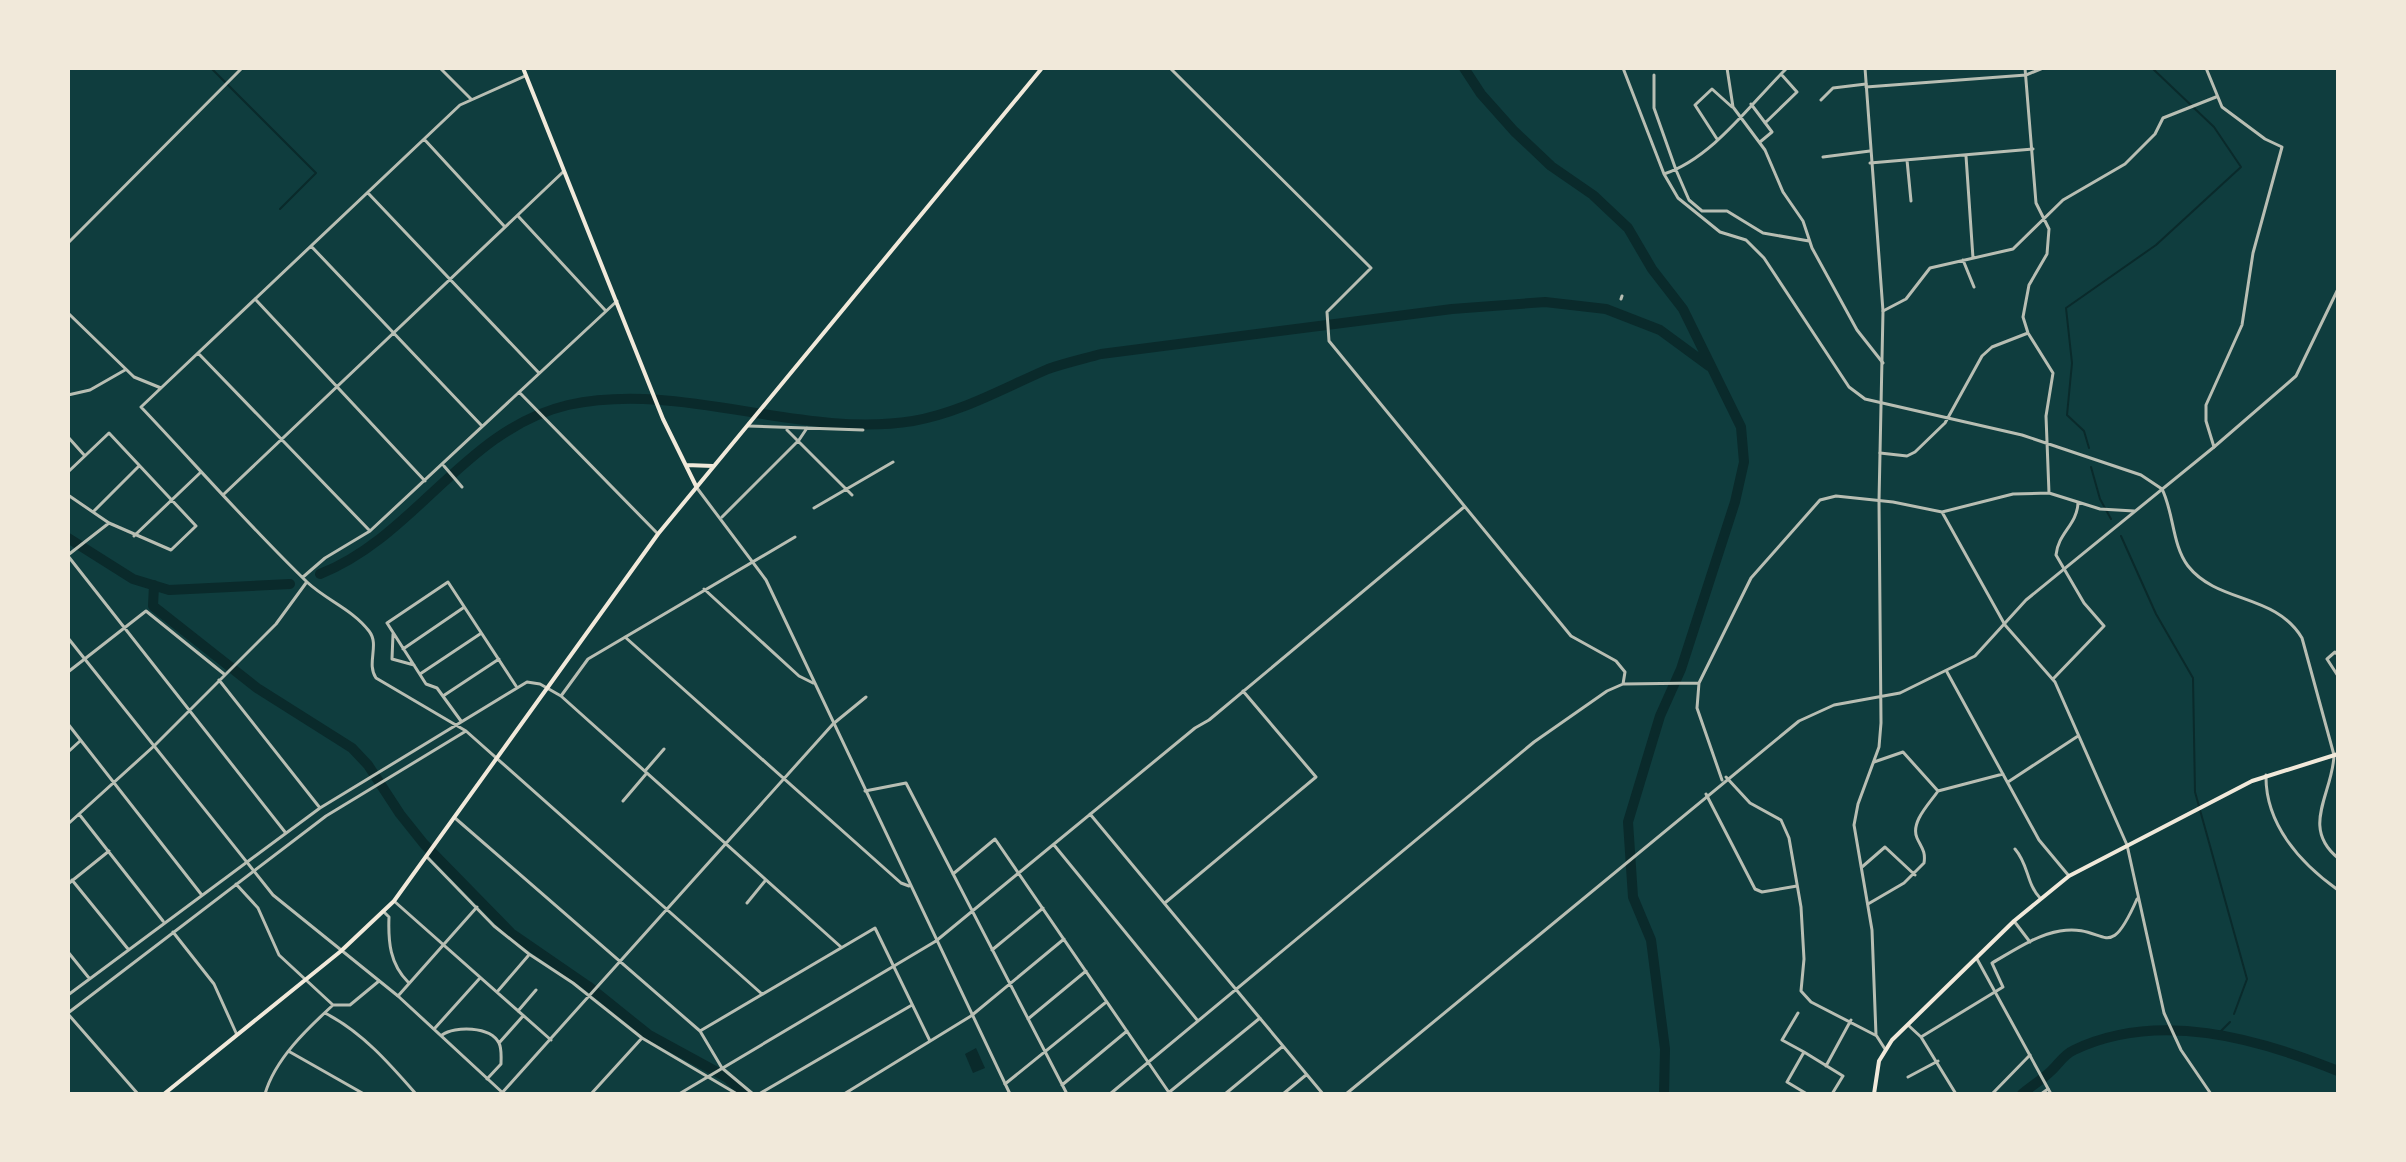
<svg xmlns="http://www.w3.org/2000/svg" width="2406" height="1162" font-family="Figtree,sans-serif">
<rect width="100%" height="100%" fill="#0f3d3e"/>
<!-- water -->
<path fill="#0a2a2b" d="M976,1048L985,1068L973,1073L965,1054Z"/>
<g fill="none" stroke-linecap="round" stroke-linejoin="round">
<!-- stream -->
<path stroke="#0a2a2b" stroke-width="2" d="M211,68L316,173L280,209
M2089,448L2084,431L2067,415L2072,363L2066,308L2156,245L2241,167L2214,127L2152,68
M2091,467L2100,499L2111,519
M2121,536L2156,614L2193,678L2195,792L2247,979L2234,1014
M2218,1034L2230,1022"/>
<!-- river -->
<path stroke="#0a2a2b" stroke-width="10" d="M1464,68L1481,94L1514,131L1551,166L1593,195L1628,228L1652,269L1683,309L1741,427L1744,462L1735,502L1681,669L1660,716L1628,822L1633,897L1651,940L1665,1049L1664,1094
M68,538L133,579L169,590L290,584
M320,574C416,536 465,429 568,405C682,380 799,439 913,421C960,413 1004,388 1048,369C1065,363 1083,359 1101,354L1452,309L1545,302L1606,309L1660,330L1709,366
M154,585L153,606L257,688L352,748L368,765L400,814L424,844L511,933L588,986L649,1035L726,1077L746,1094
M2022,1094C2031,1086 2042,1080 2051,1071C2059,1064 2063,1055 2074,1050C2158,1010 2257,1038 2338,1071"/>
<!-- minor -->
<path stroke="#b8beb3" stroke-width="3" d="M440,68L471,99
M1170,68L1371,268L1327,312L1329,341L1571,636L1616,661L1625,672L1623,684
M1623,68L1664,174L1678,198L1720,232L1746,240L1764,258L1849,387L1865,399L2022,435L2141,475L2162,489C2174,513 2172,545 2188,566C2218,604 2275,593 2302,638L2334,755
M1727,68L1733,107L1765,150L1783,192L1803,221L1812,248L1857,330L1883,363
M2025,68L2036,203L2049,229L2047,254L2029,285L2023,317L2028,333L2053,373L2046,416L2049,493
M2206,68L2222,107L2265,139L2282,147L2253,253L2242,325L2206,405V421L2214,447L2296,376L2338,289
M1654,75V108L1676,170L1689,200L1702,211H1727L1763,233L1809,241
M1866,87L2026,75L2043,68
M1821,100L1833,88L1866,84
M1751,104L1772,132L1760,142
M1765,123L1797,92L1781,74
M424,139L505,227
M1717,139L1695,105L1712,89L1732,107
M1966,156L1973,258
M1823,157L1870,151
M1907,160L1911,201
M1870,163L2033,149
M1664,174C1713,158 1751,103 1787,68
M368,193L539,373
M518,216L605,310
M68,243L242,68
M311,246L482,426
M1963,260L1974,287
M1621,299L1622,296
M256,300L425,481
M1883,311L1906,299L1930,268L2013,249L2063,200L2125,164L2155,134L2163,118L2216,97
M68,313L134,377L161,388L460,105L525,76
M198,353L370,531
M161,388L141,407C196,465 249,526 307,582C326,600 352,609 369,631C380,645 366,663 376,678L466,731L762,994
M519,392L658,534
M68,395L90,390L125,370
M748,426L863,430
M787,430L852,495
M68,437L85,456
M1880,453L1907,456L1915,452L1945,423L1982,356L1992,347L2028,333
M444,466L462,487
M68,472L109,433L196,526L171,550L109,523L68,495
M224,494L563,172
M814,508L893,462
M93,512L139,466
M1942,512L2005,625L2055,682L2127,845L2164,1013L2181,1050L2211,1094
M722,517L799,440L807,428
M134,536L201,472
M68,555L109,523
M68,556L285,832
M303,577L325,558L370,531L617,301
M704,589L799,676L813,683
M393,634L392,659L414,665
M625,637L901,883L909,886
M403,649L463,608
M2338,655L2335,652L2327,659L2338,676
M68,672L146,611L224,674
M1947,672L2039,840L2069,876
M420,674L480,634
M2053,679L2104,626L2084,603L2056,555C2058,533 2077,525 2078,503
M219,680L320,808
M443,696L499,659
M561,696L588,659L795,537
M461,721L437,688L426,684L387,623L448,582L516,686
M68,724L201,894
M68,752L80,741
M1874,762L1903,752L1938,791L2003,774
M645,771L664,749
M2266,775C2265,824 2300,863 2338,890
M1726,777L1750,803L1781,820L1789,838L1801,907L1804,959L1801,991L1811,1002L1875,1035
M1722,780L1697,708L1699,683L1751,578L1820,500L1836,496L1893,502L1942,512L2013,494L2049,493L2100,509L2134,511
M2008,782L2078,736
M865,791L906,783L1067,1094
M1706,794L1755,889L1762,892L1797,886
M623,801L646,774
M79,814L163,921
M1090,814L1323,1094
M455,818L700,1031L722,1068L753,1094
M68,824L154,746L276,624L306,583
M1054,845L1198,1021
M2015,849C2029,865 2026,883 2040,898
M427,857L494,926L529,954L573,983L642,1038L737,1094
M1862,867L1885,847L1915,875
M953,874L995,839L1170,1094
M72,880L128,949
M68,884L109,851
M236,884L258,908L279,955L333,1005C307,1029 275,1059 265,1094
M394,901L551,1040
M1166,902L1316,777L1243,691
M747,903L765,881
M1868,904L1904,883L1924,863C1926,851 1921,847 1917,838C1910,822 1930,803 1938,791
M384,912L389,917C388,942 390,964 408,982
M2014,921L2030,942
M173,932L214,984L237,1035
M936,941L1195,728L1209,720L1464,507
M992,950L1043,908
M68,952L89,978
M497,992L528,956
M68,995L320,808L527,682L540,684L561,696L841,947
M398,996L477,907
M333,1005H350L379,981
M518,1011L536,990
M68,1013L326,816L466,731
M325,1013C362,1032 389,1063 416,1094
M1798,1013L1782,1040L1804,1052
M68,1014L138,1094
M1028,1019L1086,971
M1908,1025L1921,1037L2003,987L1992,963C2013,951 2036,935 2060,931C2107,923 2107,967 2137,899
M435,1028L480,978
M700,1031L875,928L930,1041
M442,1035C455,1026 490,1026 499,1043C502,1049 501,1058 501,1064L487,1079
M1921,1037L1956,1094
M499,1043L523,1016
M290,1052L364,1094
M1826,1066L1851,1020
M1908,1077L1938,1061
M1005,1084L1105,1003
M1062,1085L1127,1031
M501,1094L833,724L866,697
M591,1094L642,1038
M759,1094L912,1005
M844,1094L971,1016L1064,939
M1110,1094L1534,742L1607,691L1623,684L1699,683
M1167,1094L1260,1018
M1225,1094L1283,1046
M1283,1094L1306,1075
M1807,1094L1787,1082L1804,1052L1843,1076L1832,1094
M1992,1094L2030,1055
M2041,1094L2048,1089"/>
<!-- tertiary -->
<path stroke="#b8beb3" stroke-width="3" d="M1865,68L1883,311L1879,501L1881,723L1879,747L1858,804L1854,825L1872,930L1876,1035L1885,1049
M697,488L766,580L1010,1094
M68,638L273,895L398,996L504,1094
M2334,755C2333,793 2300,827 2338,858
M1977,959L2051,1094
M679,1094L936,941
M1346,1094L1799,721L1834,705L1900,693L1975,656L2026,600L2214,447"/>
<!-- secondary -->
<path stroke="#f1e9da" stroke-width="4" d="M1874,1094L1879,1061L1892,1040L2014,921L2069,876L2252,781L2338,754"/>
<!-- trunk -->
<path stroke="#f1e9da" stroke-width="4" d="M523,68L663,419L696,486
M686,465L713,466
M164,1094L341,951L394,901L658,534L1042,68"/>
</g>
<!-- border -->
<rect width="2406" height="1162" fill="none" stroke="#f1e9da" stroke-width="140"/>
</svg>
